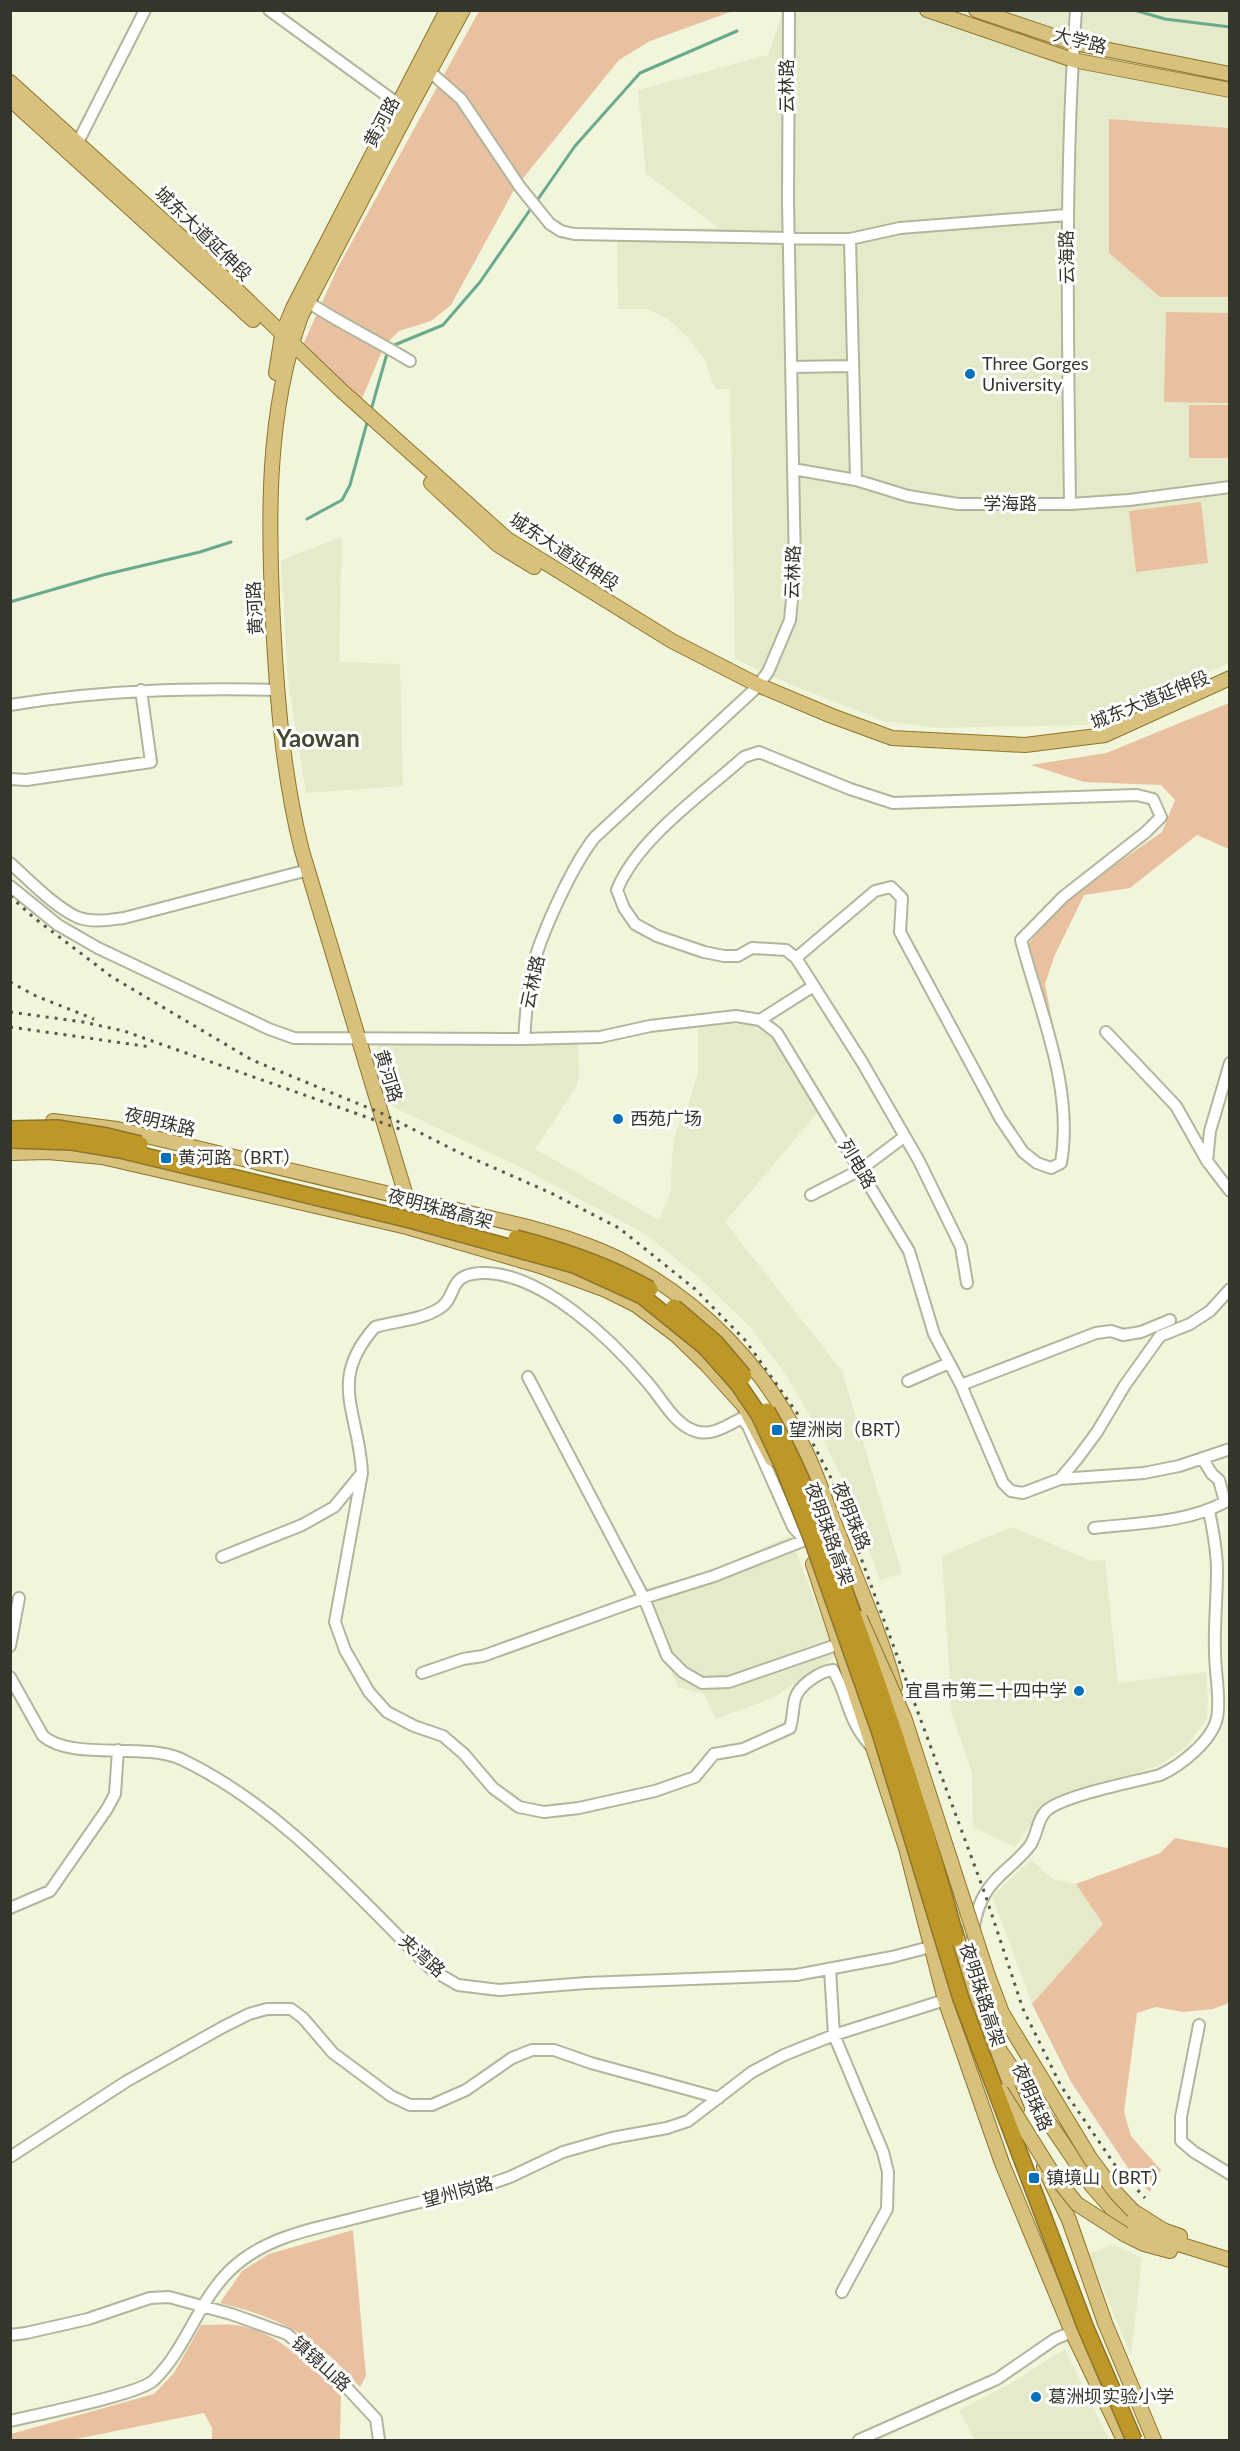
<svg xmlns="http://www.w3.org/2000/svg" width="1240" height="2451" font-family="Lato,'Noto Sans SC',sans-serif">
<rect width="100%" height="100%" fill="#f1f5db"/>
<!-- built -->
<path fill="#e5ebca" d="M778,11H1229V663L1086,725L936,728L884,721L789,684L735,659L730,389H715L705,360L687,337L667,318L646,309H618L617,229L719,228L646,174L638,90L768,55L782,13Z
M342,537L339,662L400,664L403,786L306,793L288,681L281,560Z
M735,1024L753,1025L767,1031L818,1112L725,1222L842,1371L902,1573L880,1580L850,1495L819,1431L786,1375L748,1325L697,1276L647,1235L520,1167L393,1107L377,1046L578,1042L579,1077L576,1087L535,1149L659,1220L671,1191L672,1156L676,1131L687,1108L698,1073V1027Z
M1012,1527L1092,1561L1105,1560L1118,1683L1206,1672L1208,1699L1207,1719L1186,1747L1161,1764L1136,1774L1069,1791L1047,1801L1015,1847L973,1827L972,1773L952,1714L942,1556Z
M790,1536L836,1656L773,1698L716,1719L704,1694L678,1687L635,1591L699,1575Z
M1031,1860L1053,1879L1076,1884L1103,1924L1032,2004L992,1896Z
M1113,2244L1142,2258L1131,2356L1089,2254Z
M1065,2349L1109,2440H975L959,2410L1008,2385Z"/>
<!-- green -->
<path fill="#e9c1a0" d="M479,11H733L650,41L619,60L515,188L451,305L431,321L399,331L384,346L361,401L302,347L337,269Z
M1109,119L1229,128V297H1160L1109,253Z
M1166,312L1229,313V403L1164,402Z
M1189,405H1229V458H1189Z
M1201,502L1208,563L1136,572L1129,511Z
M1229,703V849L1197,835L1130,888L1084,895L1054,957L1045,984L1058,1052L1047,1053L1020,955L1060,903L1162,832L1175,800L1161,785L1084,782L1031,765L1106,753Z
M1175,1838L1228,1848L1229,2003L1213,2009L1183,2012L1156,2007L1137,2013L1124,2112L1131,2136L1161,2170L1150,2192L1134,2177L1071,2082L1032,2004L1103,1924L1076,1884L1160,1853Z
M353,2230L366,2376L360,2387C317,2338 283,2318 220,2303L242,2271L269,2254Z
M201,2325C212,2325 223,2324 233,2325C275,2328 311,2367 341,2393L340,2440H212V2428L204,2413L71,2440H11V2434L154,2394L174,2373Z"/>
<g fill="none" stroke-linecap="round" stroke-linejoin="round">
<!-- stream -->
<path stroke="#69aa8f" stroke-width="3" d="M1134,10L1165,19L1230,27
M536,202L575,146L640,73L737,31
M392,346L443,325L480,282L532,207
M371,410L388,350
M307,519L342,500L350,485L368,419
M10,602L103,575L200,552L231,542"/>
<!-- minor casing -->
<g stroke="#b1b59c" stroke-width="14">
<path id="minor" d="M269,10L405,109
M429,71L461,99L520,187L550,224L561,231L574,234L850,239
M78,142L145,10
M308,302C341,324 376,340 410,361
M791,367L852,366
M793,469L856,480L908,496L958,504H1070L1129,500L1230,487
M856,480L850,239L900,228L1067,215
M1070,504C1068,339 1064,175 1076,10
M10,705C100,690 188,688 278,690
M10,779L26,780L151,762L141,690
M10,863C29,880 55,907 77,917C92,923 108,920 124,918L308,870
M10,886L58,925L98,948L269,1029L294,1038L524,1039L600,1037L650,1026L736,1016L760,1020L777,1033L909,1251L934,1334L961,1385L1003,1483L1011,1491L1023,1493L1060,1479L1144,1473L1179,1466L1230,1449
M796,958L875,891L891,887L902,898L900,932L1000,1118L1023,1152L1037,1163L1051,1168L1061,1163C1074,1088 1040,1012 1021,940L1063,897L1146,832L1161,817L1153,799L1137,795L893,803L850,789L759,752L744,757C704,793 637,839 617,890L624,908L635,924L657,936L704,952L724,956H738L752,948L786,950L796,958L862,1062L919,1161L961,1247L967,1283
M760,1020L812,987
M1106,1032L1176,1106L1207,1161L1230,1191
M524,1039C526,1015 527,989 533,965C543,930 573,864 595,837L755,689L768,672L790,620L795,568L788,201L789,10
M1207,1161L1210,1131L1230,1063
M811,1195L860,1170L904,1137
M528,1377L644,1598L667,1656L683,1672L702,1683L729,1682L839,1644
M908,1381L949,1363
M961,1385L1096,1333L1111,1331L1123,1335L1141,1332L1170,1320
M362,1473L335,1622L345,1650L369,1692L387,1712L414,1726L443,1736L464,1754L493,1788L519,1807L544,1812L579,1808L655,1791L695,1777L714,1754L743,1749L790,1728C794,1715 792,1710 795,1699C798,1686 820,1671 833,1670C849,1697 846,1718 870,1745
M1060,1479L1077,1459L1097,1432L1125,1385L1160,1336L1190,1324L1210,1311L1230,1289
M1094,1528C1137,1523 1187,1523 1225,1502L1219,1480L1212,1474L1202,1458
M222,1557L302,1525L334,1507L362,1473C359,1411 327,1381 375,1327C396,1321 422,1320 440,1308C458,1297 446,1274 482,1273C542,1272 612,1340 648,1383C662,1399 674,1424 695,1431C712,1437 728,1425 742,1418L748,1426L793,1527L805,1540L714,1576L644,1598L483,1656L463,1659L422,1673
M10,1646L19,1598
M10,1677L43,1736C72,1761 143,1742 181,1759C280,1806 355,1894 432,1970L458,1985L499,1990L586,1983L796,1975L892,1957L930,1947
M10,1908L50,1891L107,1809L115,1794L118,1750
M830,1969L834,2035L883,2152L888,2172L887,2209L842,2292
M968,1975C972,1949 971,1917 985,1894C996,1874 1018,1863 1031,1844C1037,1834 1038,1818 1046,1811C1063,1795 1135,1782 1160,1775C1180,1766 1212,1741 1217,1718C1221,1699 1215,1673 1215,1653C1214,1626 1217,1598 1217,1570C1217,1550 1213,1530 1209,1511
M1199,2025L1181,2117V2141L1194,2152L1230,2174
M10,2157L127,2081L223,2027L249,2014L267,2009H291L303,2018L333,2053L391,2096L410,2105H432L466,2090L512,2058L532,2050H554L591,2063L719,2098
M10,2335L26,2333L88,2319L150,2298L169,2297L231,2314L287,2334L336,2376L376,2419L379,2440
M10,2421C35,2415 141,2394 154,2380C190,2345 200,2291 242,2260C275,2235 317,2228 356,2218C399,2207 442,2197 484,2186L510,2177L563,2152L612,2138L667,2128L688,2121L752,2072L784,2055L834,2035L945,2000
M859,2440L997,2379L1055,2339L1072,2332"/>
</g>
<!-- major casing -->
<g stroke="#8d7529" stroke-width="16">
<path id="major" d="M927,10L1073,60L1230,90
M976,10L1074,43L1230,74
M10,82L191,246L342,391L507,539L672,641L758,685L832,716L892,738L1025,745L1105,735L1230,678
M10,99L253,320
M276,373L282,335L293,308L447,10
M431,483L498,545L534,567
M53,1121L117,1129L524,1226C556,1235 589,1244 619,1259C701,1300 767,1369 806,1452C819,1479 828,1509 840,1537C859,1586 881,1635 895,1687
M10,1153L48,1152L102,1157L407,1227L540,1266L606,1290L636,1305L676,1335L706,1364L744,1406L772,1459
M416,1229L302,851C283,776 277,698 273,622C268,520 266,413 301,316L408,111L463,10
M813,1564L906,1848L945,2000L1002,2163L1072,2332L1124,2440
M937,1838L947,1887
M955,1929L975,2011L1017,2109
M994,2042L1092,2186L1115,2212L1156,2237L1230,2260
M1044,2167L1069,2220L1105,2323L1154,2440
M1133,2211L1163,2230L1180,2236
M1124,2234L1144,2244L1170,2251"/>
</g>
<!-- minor -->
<use href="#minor" stroke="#fff" stroke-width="10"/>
<!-- major -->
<use href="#major" stroke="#d7c17d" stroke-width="14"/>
<!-- rail -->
<path stroke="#57594c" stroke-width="3" stroke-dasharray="3 6" stroke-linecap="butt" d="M10,896L33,917L112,977L252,1060L381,1113L458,1152L551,1193L619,1228L695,1289L745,1340L797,1413L833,1482L985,1894L1023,2009L1061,2086L1117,2168L1145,2198
M10,982L36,996L94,1019
M10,1012L83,1022L124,1031L400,1129
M10,1027L151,1047"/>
<!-- major-bridge casing -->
<g stroke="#8d7529" stroke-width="16" stroke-linecap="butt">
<path id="major-bridge" d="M860,1618L904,1717L987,1973L1002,2013L1090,2158L1116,2193L1133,2211
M1001,2091L1053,2174L1077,2204L1124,2234"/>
</g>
<!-- highway-bridge casing -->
<g stroke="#8d7529" stroke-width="18" stroke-linecap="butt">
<path id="highway-bridge" d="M10,1129L57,1128L107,1136L140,1144
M10,1140L72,1142L120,1150L410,1220L574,1265L642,1296L705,1347L738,1384L759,1415L781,1462L811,1537L880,1733L961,1999L1085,2326L1134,2440
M516,1238C563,1250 607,1265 650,1289
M674,1307L716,1343L744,1376
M767,1411C803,1473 830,1549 854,1617C893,1723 926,1829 956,1938"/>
</g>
<!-- major-bridge -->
<use href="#major-bridge" stroke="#d7c17d" stroke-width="14"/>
<!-- highway-bridge -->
<use href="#highway-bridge" stroke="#bd9727" stroke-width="15"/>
</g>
<!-- markers -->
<g fill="#0570bc" stroke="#fff" stroke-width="2">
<circle cx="970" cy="374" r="6"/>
<circle cx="618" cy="1119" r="6"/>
<rect x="160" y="1152" width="12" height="12" rx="3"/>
<rect x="771" y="1424" width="12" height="12" rx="3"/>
<circle cx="1079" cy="1691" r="6"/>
<rect x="1028" y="2172" width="12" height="12" rx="3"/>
<circle cx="1036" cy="2397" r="6"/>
</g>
<g text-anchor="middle" stroke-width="6" stroke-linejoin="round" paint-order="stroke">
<!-- street labels -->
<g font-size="18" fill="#34362c" stroke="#fff">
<text transform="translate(1080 41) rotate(15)" y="6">大学路</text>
<text transform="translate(787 86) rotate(-90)" y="6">云林路</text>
<text transform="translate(382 122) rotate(-62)" y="6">黄河路</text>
<text transform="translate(203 234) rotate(44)" y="6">城东大道延伸段</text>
<text transform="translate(1067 257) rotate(-91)" y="6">云海路</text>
<text x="1010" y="510">学海路</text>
<text transform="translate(564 552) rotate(33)" y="6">城东大道延伸段</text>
<text transform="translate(793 572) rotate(-88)" y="6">云林路</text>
<text transform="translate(255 608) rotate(-93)" y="6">黄河路</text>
<text transform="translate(1150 700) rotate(-22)" y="6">城东大道延伸段</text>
<text transform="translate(533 982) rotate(-78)" y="6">云林路</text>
<text transform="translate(388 1076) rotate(73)" y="6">黄河路</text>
<text transform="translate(160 1122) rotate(13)" y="6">夜明珠路</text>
<text transform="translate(857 1164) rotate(59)" y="6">列电路</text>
<text transform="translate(440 1209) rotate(15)" y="6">夜明珠路高架</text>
<text transform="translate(851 1516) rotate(68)" y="6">夜明珠路</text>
<text transform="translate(829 1534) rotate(70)" y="6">夜明珠路高架</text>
<text transform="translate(422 1956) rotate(41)" y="6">夹湾路</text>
<text transform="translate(982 1995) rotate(72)" y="6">夜明珠路高架</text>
<text transform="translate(1032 2097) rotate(66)" y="6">夜明珠路</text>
<text transform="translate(458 2192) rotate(-15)" y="6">望州岗路</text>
<text transform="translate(321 2364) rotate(42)" y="6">镇镜山路</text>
</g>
<!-- poi labels -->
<g font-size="18" fill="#34362c" stroke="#fff" text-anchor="start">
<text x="982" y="370">Three Gorges<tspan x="982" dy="21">University</tspan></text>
<text x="630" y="1125">西苑广场</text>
<text x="178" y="1164">黄河路（BRT）</text>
<text x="789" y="1436">望洲岗（BRT）</text>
<text x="1067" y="1697" text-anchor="end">宜昌市第二十四中学</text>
<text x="1046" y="2184">镇境山（BRT）</text>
<text x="1048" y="2403">葛洲坝实验小学</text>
</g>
<!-- district labels -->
<g font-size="24" font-weight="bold" fill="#444732" stroke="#fff">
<text x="318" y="747">Yaowan</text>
</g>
</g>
<!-- border -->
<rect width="1240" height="2451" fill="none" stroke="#34362c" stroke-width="24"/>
</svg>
